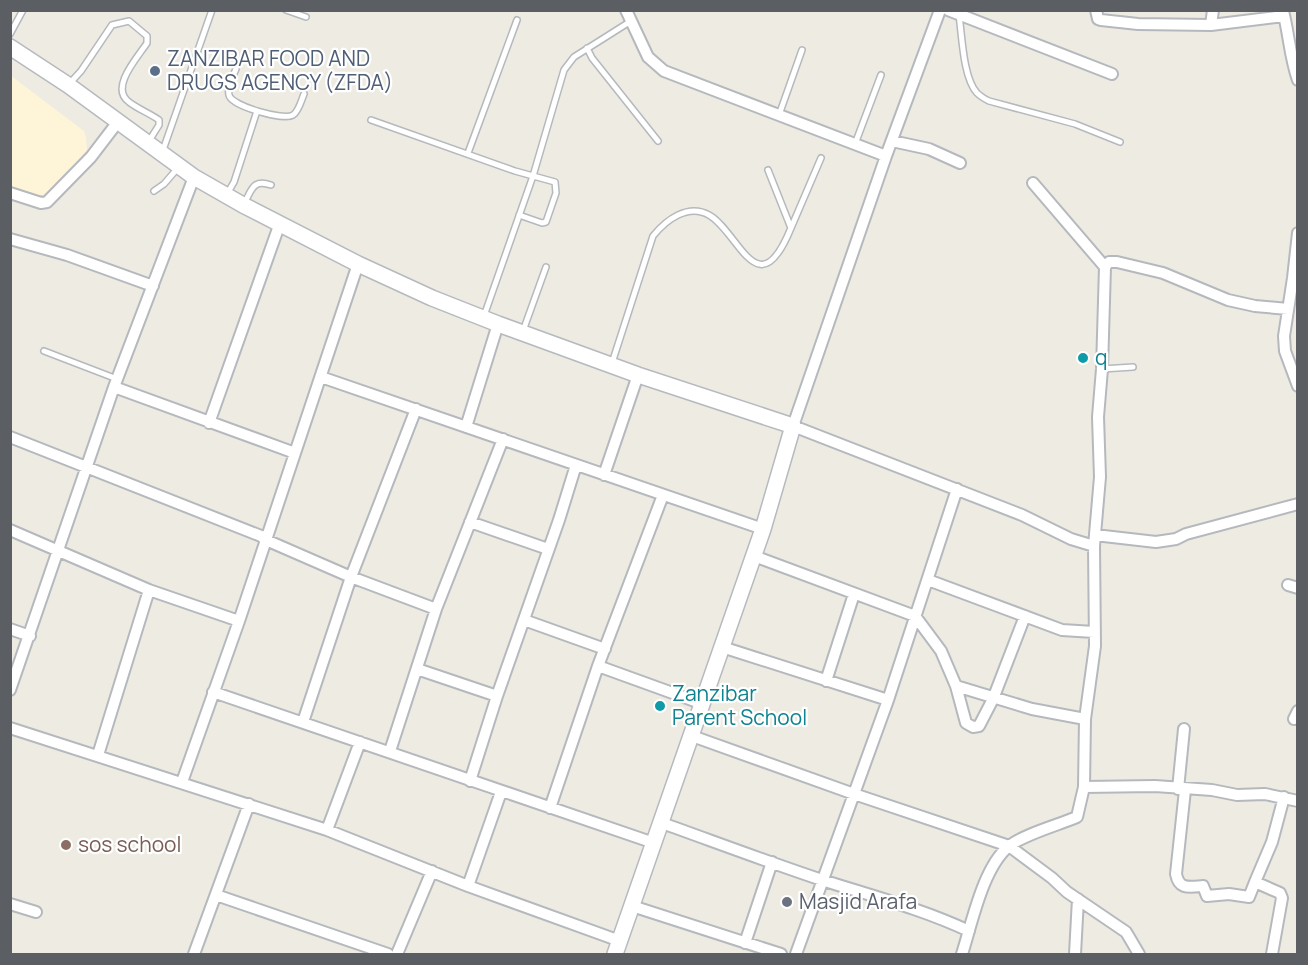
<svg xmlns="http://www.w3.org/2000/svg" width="1308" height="965" font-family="Manrope,sans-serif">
<rect width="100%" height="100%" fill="#eeebe3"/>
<!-- commercial -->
<path fill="#fef4d7" d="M10,75L84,131L86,137L87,150L48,197H39L11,186Z"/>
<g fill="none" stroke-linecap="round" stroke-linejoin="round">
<!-- lane casing -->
<g stroke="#b5b9bd" stroke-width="8">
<path id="lane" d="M286,10L306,17
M959,15C962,35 963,78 977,93C980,96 985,99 989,101L1075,124L1120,142
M10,34L23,10
M587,48L592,58L658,141
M236,69C233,76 227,87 229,95C231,106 284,121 293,115C299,111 301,101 304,94
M70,83L81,71L112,25L129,21L147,36V43C138,57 109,88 129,102C138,109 149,113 159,120V125L149,141
M779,115L802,50
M371,120L515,171L555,182L556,193L546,222L542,223L519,215
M855,144L881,75
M163,150L212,10
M468,153L517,20
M154,191L164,184L177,169
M227,194L234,182L257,111
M244,204C252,189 253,179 271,185
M791,228L821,158
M484,316L533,176L564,70L574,57L631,21
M523,331L546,267
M44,351L117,379
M612,363L653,236C666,220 688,203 709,215C739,232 758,309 791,228L768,170
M1102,369L1133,367"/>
</g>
<!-- street casing -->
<g stroke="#b5b9bd" stroke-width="14">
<path id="street" d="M626,10L648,57L664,71L886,156
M940,10L886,156L793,426L1022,515L1071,539L1094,546
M948,10L1112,74
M1096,10L1098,19L1101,20L1138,24L1211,25
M1213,10L1211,25L1284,16
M1283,11C1289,34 1290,58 1298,80
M892,141L929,149L960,163
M10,193L41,203L47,202L91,157L117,123
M1298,233L1293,278L1284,336L1285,351L1298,386
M10,239L67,255L153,286
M1105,267L1109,262H1117L1163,273L1228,300L1255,306L1288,309
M321,377L763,529
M114,387L295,453
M209,423L280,223
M466,427L498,324
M10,437L261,536L266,540L351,577L436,609
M604,475L638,375
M470,522L548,549
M10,530L149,590L239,621
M1095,535L1156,542L1176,539L1186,534L1298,504
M754,556L915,616L941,651L956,686L1032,709L1085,719
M928,580L1062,630L1094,632
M1288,585L1298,588
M524,620L605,649
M10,629L30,636
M722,647L888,700
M598,666L703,704
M417,669L497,696
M826,681L854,594
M956,686L966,723L973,727L979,726L993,699L1025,616
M10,690L114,387L194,177
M213,692L654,843
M1294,719L1298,711
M303,722L351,577L416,409
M10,728L327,830L360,742
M692,736L854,794L1009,846L1052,878L1067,892L1126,932L1139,954
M390,751L436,609L503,439
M98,755L149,590
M470,781L497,696L559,520L576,465
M182,782L239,621L358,264
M1084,787L1155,786L1212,790L1237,795L1265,794L1298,801
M1178,789L1184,729
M1185,790L1176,874C1179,890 1189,887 1203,886L1207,896L1229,894L1249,897L1255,882
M550,808L598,666L663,495
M662,823C715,842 768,862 822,880C872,896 922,909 969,931
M327,830L468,886L620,941
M468,886L501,792
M216,895L388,954
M10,904L36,912
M632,906L781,954
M745,943L772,862
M194,954L249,804
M397,954L432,871
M796,954L888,700L957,489
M962,954C972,923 983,867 1009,846C1025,834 1058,825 1077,817L1084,787L1085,719L1095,646L1094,546L1100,477L1098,417L1102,369L1105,267L1033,183
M1075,954L1078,899
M1272,954L1282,898L1280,893L1255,882L1272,842L1284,797"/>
</g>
<!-- secondary casing -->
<g stroke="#b6babf" stroke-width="18">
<path id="secondary" d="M10,47L68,85L194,177L243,205L358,264L432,298L498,324L638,375L793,426L763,529L615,954"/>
</g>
<!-- lane -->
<use href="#lane" stroke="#fff" stroke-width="5"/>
<!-- street -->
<use href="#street" stroke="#fff" stroke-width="10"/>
<!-- secondary -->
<use href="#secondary" stroke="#fff" stroke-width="15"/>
</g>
<!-- markers -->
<circle fill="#5c6f8a" stroke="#fff" stroke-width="2" cx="155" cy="71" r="6"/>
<g fill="#0f9aa8" stroke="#fff" stroke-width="2">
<circle cx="1083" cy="358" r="6"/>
<circle cx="660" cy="706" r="6"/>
</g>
<circle fill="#8d6e63" stroke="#fff" stroke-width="2" cx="66" cy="845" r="6"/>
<circle fill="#6b7280" stroke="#fff" stroke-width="2" cx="787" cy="902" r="6"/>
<g text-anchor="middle" stroke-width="4.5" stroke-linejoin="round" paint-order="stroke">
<!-- service labels -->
<g font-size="21" fill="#4e5e75" stroke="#fff" text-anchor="start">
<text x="167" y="66">ZANZIBAR FOOD AND<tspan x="167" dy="24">DRUGS AGENCY (ZFDA)</tspan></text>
</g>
<!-- culture labels -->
<g font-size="21" fill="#0d838f" stroke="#fff" text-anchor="start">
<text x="1095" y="365">q</text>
<text x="672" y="701">Zanzibar<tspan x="672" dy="24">Parent School</tspan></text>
</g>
<!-- education labels -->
<g font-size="21" fill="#785e54" stroke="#fff" text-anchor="start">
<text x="78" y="852">sos school</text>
</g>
<!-- worship labels -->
<g font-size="21" fill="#5b616d" stroke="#fff" text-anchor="start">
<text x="799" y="909">Masjid Arafa</text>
</g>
</g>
<!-- border -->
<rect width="1308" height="965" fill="none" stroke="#5b5f64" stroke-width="24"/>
</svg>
